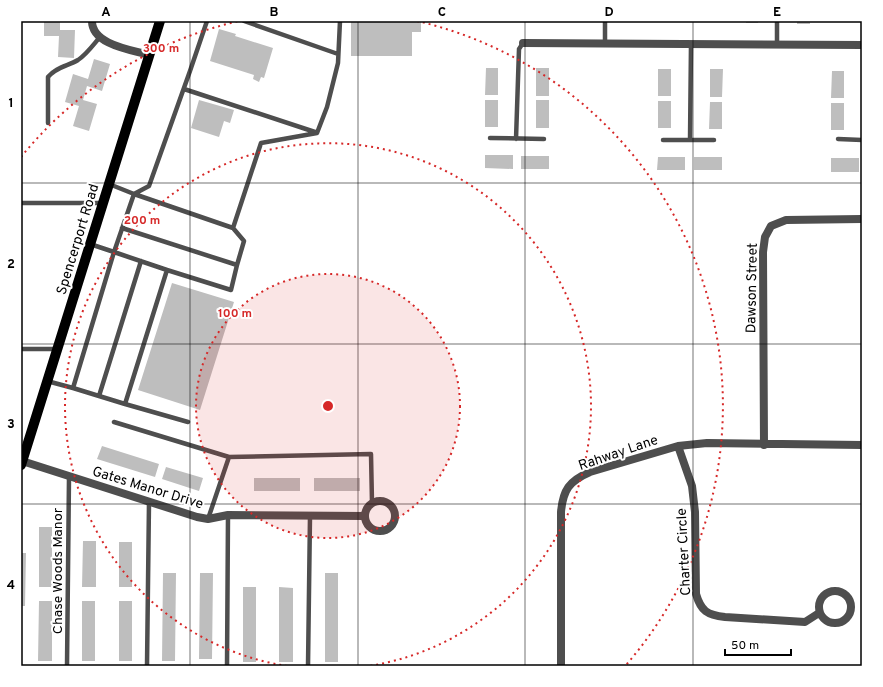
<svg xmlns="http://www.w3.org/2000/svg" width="883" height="687" font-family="Overpass,sans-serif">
<rect width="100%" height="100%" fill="#fff"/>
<!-- building -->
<path fill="#bebebe" d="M44,21H60V30H75L74,58L58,57L59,36H44Z
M351,21H421V32H412V56H351Z
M746,21H758V23H746Z
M797,21H810V24H797Z
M219,29L236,34L235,36L273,48L264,78L261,77L259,82L253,79L254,75L210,61Z
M94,59L110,64L102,91L87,86L83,100L97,104L89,131L73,126L79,106L65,102L73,74L88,79Z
M486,68H498V95H485Z
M536,68H549V96H536Z
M658,69H671V96H658Z
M710,69H723L722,97H710Z
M832,71H844V98H831Z
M199,100L234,110L230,123L224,121L219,137L191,128Z
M485,100H498V127H485Z
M536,100H549V128H536Z
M658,101H671V128H658Z
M710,102H722V129H709Z
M831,103H844V130H831Z
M485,155H513V169L485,168Z
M521,156H549V169H521Z
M658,157H685V170H657Z
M694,157H722V170H694Z
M831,158H859V172H831Z
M172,283L234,302L200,410L138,390Z
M102,446L159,464L155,477L97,459Z
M166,467L203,478L199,491L162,479Z
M254,478H300V491H254Z
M314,478H360V491H314Z
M39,527H52V587H39Z
M83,541H96V587H82Z
M119,542H132V587H119Z
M21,553H26L25,606H21Z
M163,573H176L175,661H162Z
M200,573H213L212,659H199Z
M325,573H338V662H325Z
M243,587H256V662H243Z
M279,587L293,588V662H279Z
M39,601H52V661H38Z
M82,601H95V661H82Z
M119,601H132V661H119Z"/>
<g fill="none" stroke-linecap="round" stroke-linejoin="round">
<!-- service -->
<path stroke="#4e4e4e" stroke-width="4.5" d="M244,21L338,54
M605,43V21
M777,45V21
M184,89L315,132
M48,123V77C56,67 68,66 78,60C87,54 93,45 100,37
M490,138L544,139
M516,139L519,49L523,43
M838,139L862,140
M663,140H714
M690,140L691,44
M134,194L233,228L261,143L317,133L327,107L338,63L340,21
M134,194L149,186L190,71L207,21
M21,203H103
M122,228L237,265L231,290L167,270
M233,228L244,241L237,265
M21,349H57
M47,381L73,388L114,252L90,244
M73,388L125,404L167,270L114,252L134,194L109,184
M99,396L141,261
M125,404L188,422
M114,422L229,457L208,519
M229,457L371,454L372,503
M67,666L69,477
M147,666L149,502
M227,666L228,515
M308,666L310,516"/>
<!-- minor -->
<path stroke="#4e4e4e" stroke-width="8" d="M92,21C92,45 132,50 149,55
M523,43L862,45
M764,445L763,252L765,237L771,226L786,220L862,219
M678,446L692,486L695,512L696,594C701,611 707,615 725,617L805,622L819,613
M22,461L197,517L208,519L228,515L365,516
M365 516a15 15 0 1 1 30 0a15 15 0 1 1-30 0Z
M819 607a16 16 0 1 1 32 0a16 16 0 1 1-32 0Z
M561,666V512C563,490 569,481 590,472L678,446L707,443L862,445"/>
<!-- primary -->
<path stroke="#000" stroke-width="10" d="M21,465L160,21"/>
</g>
<!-- grid -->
<path fill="none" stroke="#000" stroke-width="1" stroke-opacity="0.55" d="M190,21V666M358,21V666M525,21V666M693,21V666M21,183H862M21,344H862M21,504H862"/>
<!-- distance rings -->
<circle cx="328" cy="406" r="132" fill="#d62828" fill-opacity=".12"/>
<g fill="none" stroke="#d62828" stroke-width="2" stroke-dasharray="2 4">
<circle cx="328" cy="406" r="132"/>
<path d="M287 666A263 263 0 1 1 369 666"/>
<path d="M21 157A395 395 0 0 1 239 21M417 21A395 395 0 0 1 626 665"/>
</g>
<g text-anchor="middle" stroke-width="4" stroke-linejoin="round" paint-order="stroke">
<!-- street labels -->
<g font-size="14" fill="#000" stroke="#fff">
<text transform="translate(77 239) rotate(-73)" y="5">Spencerport Road</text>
<text transform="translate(751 288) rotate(-89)" y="5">Dawson Street</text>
<text transform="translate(618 452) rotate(-19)" y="5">Rahway Lane</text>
<text transform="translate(148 487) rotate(17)" y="5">Gates Manor Drive</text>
<text transform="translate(683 552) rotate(-93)" y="5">Charter Circle</text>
<text transform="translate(57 571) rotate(-90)" y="5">Chase Woods Manor</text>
</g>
</g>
<circle cx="328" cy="406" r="6" fill="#d62828" stroke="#fff" stroke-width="2"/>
<g font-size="12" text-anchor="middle" font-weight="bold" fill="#d62828" stroke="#fff" stroke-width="4" stroke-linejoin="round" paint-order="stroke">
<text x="161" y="52">300 m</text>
<text x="142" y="224">200 m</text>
<text x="235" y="317">100 m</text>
</g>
<!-- border -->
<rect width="883" height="687" fill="none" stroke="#ffffff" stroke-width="44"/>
<!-- scale -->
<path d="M725 649v6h66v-6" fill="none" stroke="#000000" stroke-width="2"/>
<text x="731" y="649" font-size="12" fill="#000000" stroke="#ffffff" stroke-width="3" paint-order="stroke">50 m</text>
<rect x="22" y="22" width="839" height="643" fill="none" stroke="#000" stroke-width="1.5"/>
<g font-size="13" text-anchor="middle" font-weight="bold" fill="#000">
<text x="106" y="16">A</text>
<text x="274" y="16">B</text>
<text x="442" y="16">C</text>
<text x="609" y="16">D</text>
<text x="777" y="16">E</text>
<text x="11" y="107">1</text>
<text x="11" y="268">2</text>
<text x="11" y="428">3</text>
<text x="11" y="589">4</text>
</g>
</svg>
